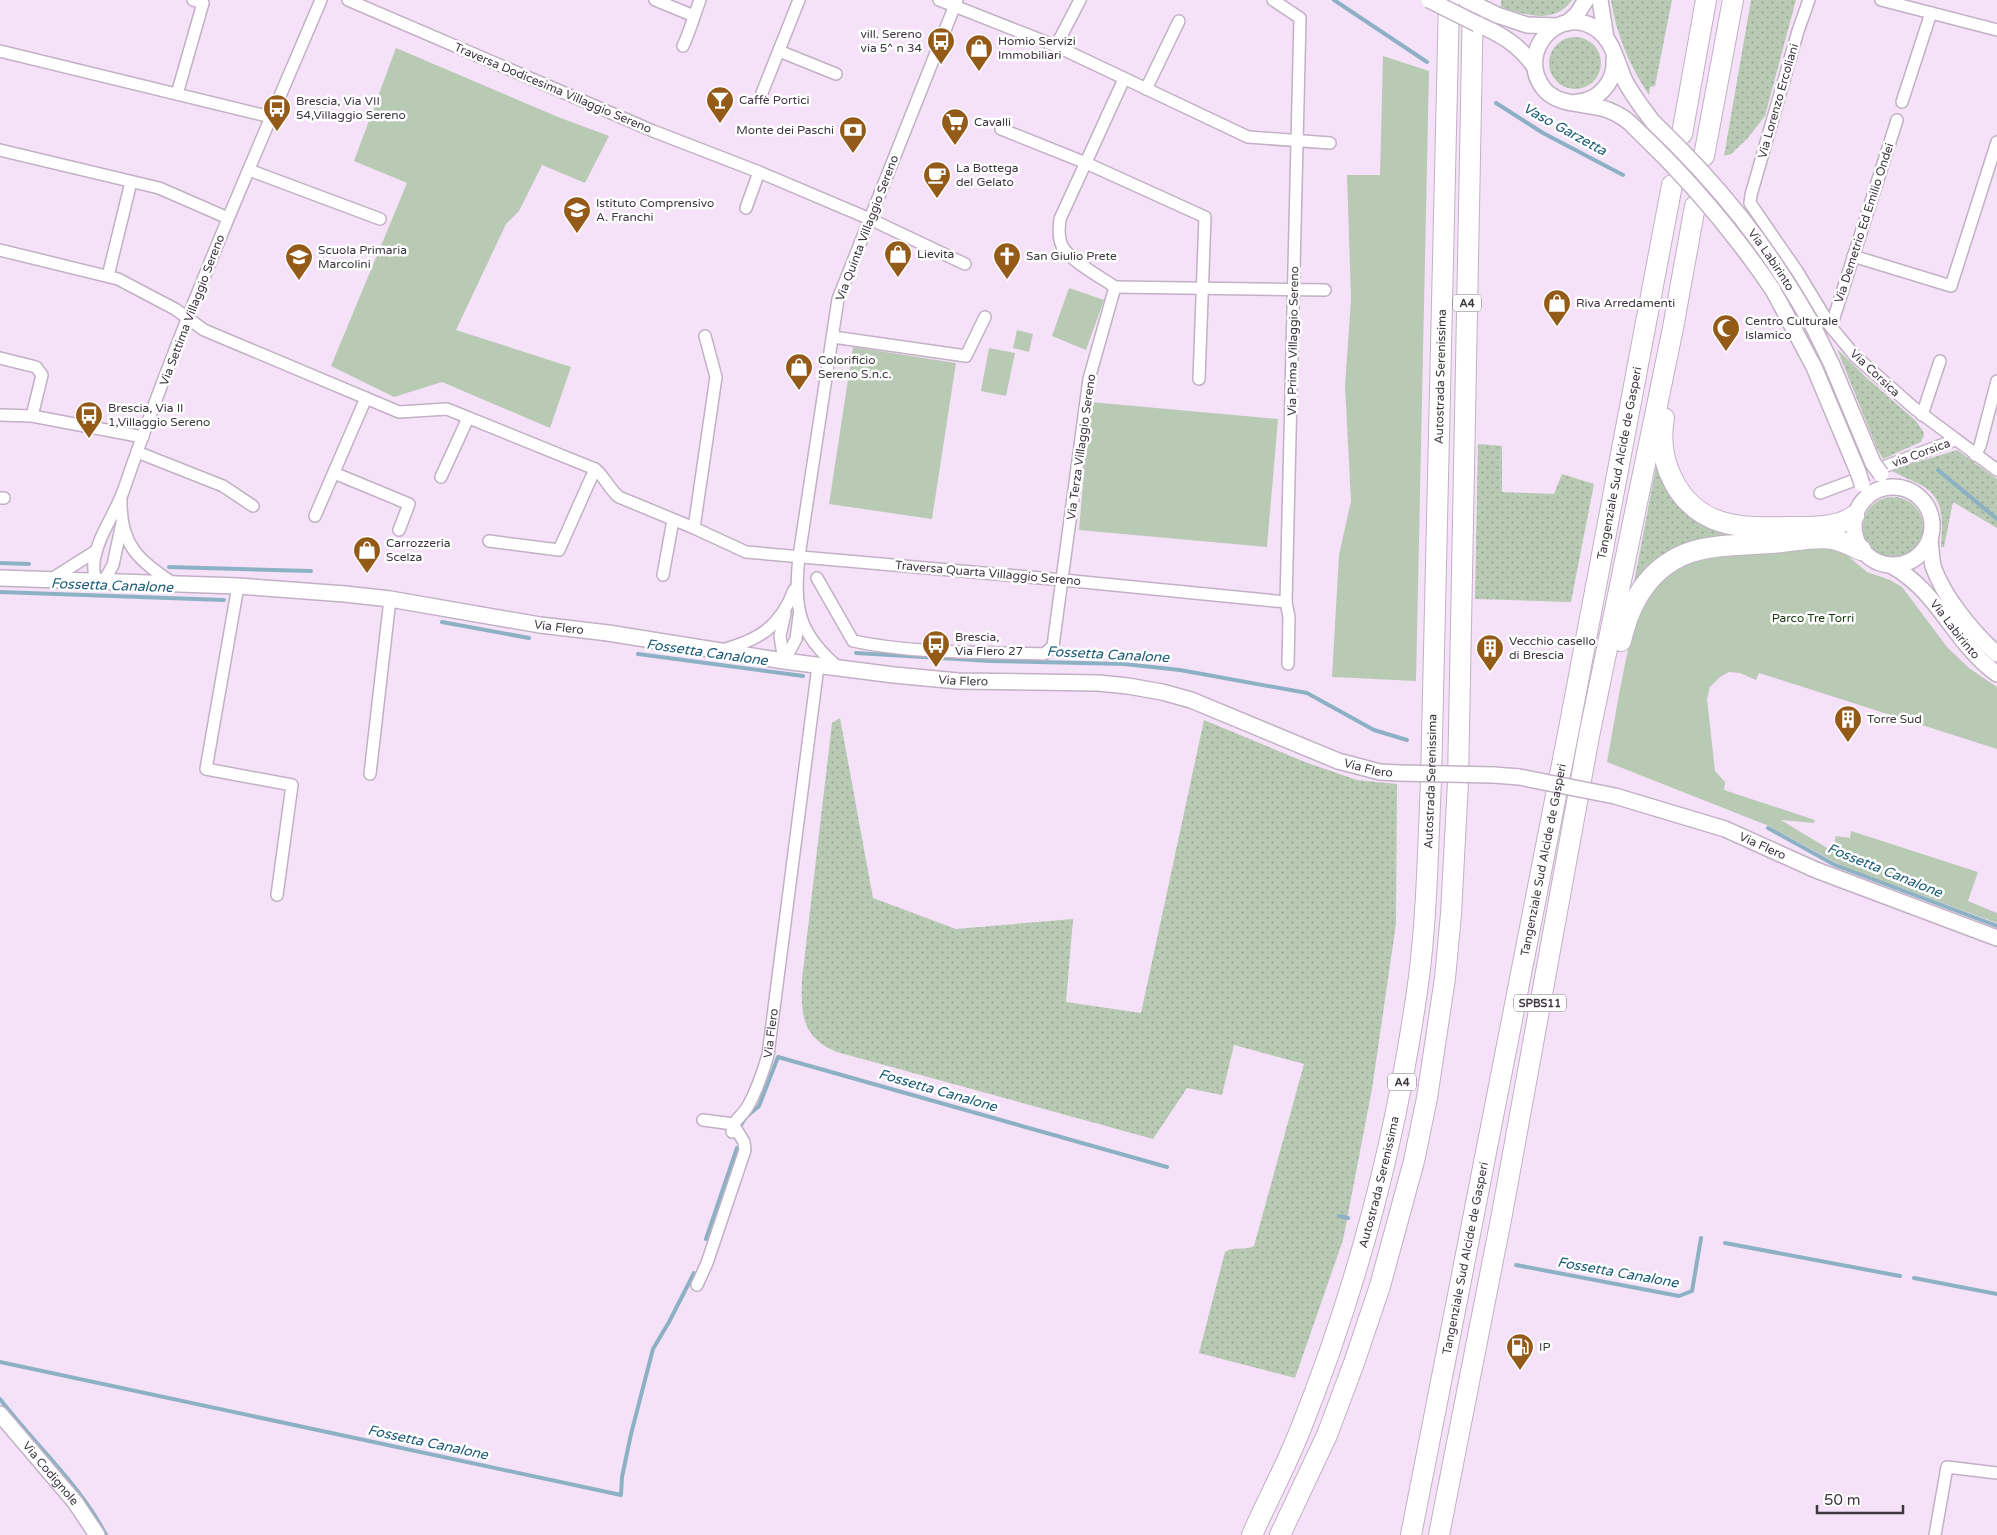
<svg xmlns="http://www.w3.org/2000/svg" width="1997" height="1535" font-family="'Varela Round',sans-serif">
<defs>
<pattern id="grass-dots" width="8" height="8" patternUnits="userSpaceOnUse" patternTransform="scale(1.25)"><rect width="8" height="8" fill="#b8cab4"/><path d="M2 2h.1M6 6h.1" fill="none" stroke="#97a594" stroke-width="1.8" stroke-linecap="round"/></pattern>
</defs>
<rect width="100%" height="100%" fill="#f5e2f8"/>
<!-- grass -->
<path fill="url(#grass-dots)" d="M1501,0H1572C1555,25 1525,15 1501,7Z
M1611,0H1672L1655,86L1650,87L1649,95C1630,67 1616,34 1611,0Z
M1751,0H1796L1765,116L1747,139L1731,154L1724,156Z
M1549 63a26 26 0 1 1 52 0a26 26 0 1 1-52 0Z
M1837,349L1868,379L1916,421L1923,431L1924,435L1921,442L1883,459L1876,446Z
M1478,444L1502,446V492L1554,494L1562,474L1594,484L1571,602L1475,599Z
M1957,450L1997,479V528L1953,502L1944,547H1941C1942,524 1946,500 1923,486C1913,480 1901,477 1891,470Z
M1657,461L1672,493L1756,532L1705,540L1633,588Z
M1863 527a30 30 0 1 1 60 0a30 30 0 1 1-60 0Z
M840,718L873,898L956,929L1073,919L1066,1002L1141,1013L1204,720L1305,762L1357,780L1397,784L1396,924L1372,1089L1343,1240L1295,1378L1199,1353L1225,1252C1233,1246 1244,1251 1254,1246L1304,1064L1234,1045L1222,1095L1187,1088L1153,1139L837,1052C801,1037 801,1014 802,979L832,723Z"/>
<!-- green -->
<path fill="#b8cab4" d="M396,48L558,117L609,136L585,183L542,165L519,211L506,224L456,330L571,367L550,428L442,382L394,397L331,366L407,183L354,161Z
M1383,56L1429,71L1416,681L1332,677L1339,555L1351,501L1345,386L1351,299L1347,175H1380Z
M1069,288L1104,300L1086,350L1052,336Z
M1017,330L1033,334L1029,352L1013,348Z
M853,347L956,363L932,519L829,504Z
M989,348L1015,353L1006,396L981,391Z
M1090,402L1278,419L1267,547L1079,530Z
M1829,548L1841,550L1867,572L1890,580L1902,587L1947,647L1969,668L1997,687V749L1759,673L1756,680L1740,673L1729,672L1720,677L1710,687L1707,699L1715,771L1725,782L1724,790L1815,820L1814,823L1781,820L1832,851L1836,836L1850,838L1851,831L1978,872L1968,901L1997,913V923L1842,866L1769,826L1607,762C1613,729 1618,697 1625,664C1630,642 1634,618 1646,598C1659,576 1685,563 1709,558Z"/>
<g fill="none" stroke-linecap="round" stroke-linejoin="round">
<!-- stream -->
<path stroke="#8db1c4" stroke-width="4" d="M1334,0L1427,62
M1496,103L1543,133L1623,175
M1938,470L1997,519
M0,563L29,564
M169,567L311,571
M0,592L224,600
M442,622L529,638
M856,653L991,661L1124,664L1180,670L1307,693L1374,730L1407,740
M638,654L803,676
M1768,828L1835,865L1997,926
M741,1125L746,1117L759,1106L778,1057L1167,1167
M1339,1216L1348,1218
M706,1239L737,1148
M1725,1243L1900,1276
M1516,1265L1679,1296L1692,1291L1701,1238
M1914,1278L1997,1294
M0,1362L621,1495L622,1477L631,1434L653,1349L669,1322L694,1273
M0,1399C35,1445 79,1483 106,1535"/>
<!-- street casing -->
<g stroke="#c2b0c5" stroke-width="14">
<g id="street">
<path d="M348,0L653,131L759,172L870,219L965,264"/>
<path d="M655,0L694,16"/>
<path d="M939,0L1056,46L1248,137L1330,143"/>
<path d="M1273,0L1300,18L1286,602L1289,617L1288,664"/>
<path d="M1809,0L1798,31L1751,195L1750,203L1797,271L1831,327L1855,356L1914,408L1997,470"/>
<path d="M1881,0L1997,30"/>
<path d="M683,46C690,31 694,16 700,0"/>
<path d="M1056,46L1080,0"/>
<path d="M0,51L271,117"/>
<path d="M779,51L836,74"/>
<path d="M1146,89L1179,21"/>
<path d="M762,93L799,0"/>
<path d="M177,94L203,3L193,0"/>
<path d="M1902,102L1931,13"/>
<path d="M1001,129L1086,163L1205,217L1199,379"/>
<path d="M0,150L159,188L228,218"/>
<path d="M249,170L380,219"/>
<path d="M746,208L759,172"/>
<path d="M0,250L118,279L175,309L204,330L399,412L447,409L595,469C605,477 609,489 619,497L694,528L746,552L1063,580L1286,602"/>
<path d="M1853,256L1951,286L1997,142"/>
<path d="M108,276L131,182"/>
<path d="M1115,287L1325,290"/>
<path d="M1831,327L1897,120"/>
<path d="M833,337L966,356L985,317"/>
<path d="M0,358L36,367L42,375L32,416"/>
<path d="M0,415L32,416L143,437"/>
<path d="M1922,415L1940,361"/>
<path d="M137,452L223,486L253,506"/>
<path d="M1975,455L1980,446L1997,381"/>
<path d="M1886,466L1955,440"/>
<path d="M334,473L409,504L399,530"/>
<path d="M441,477L468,418"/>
<path d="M1820,493L1852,481"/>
<path d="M0,498H4"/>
<path d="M121,500C120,546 139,560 174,584"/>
<path d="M315,516L366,398"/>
<path d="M694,528L716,377L705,336"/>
<path d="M489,541L559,550L595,469"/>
<path d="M663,575L673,520"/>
<path d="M817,578L853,641C916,654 980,652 1044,654L1053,646L1089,379L1115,287C1102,278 1069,260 1062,246C1058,237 1059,228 1060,219L1124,79"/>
<path d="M50,580L96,551"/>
<path d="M95,581C95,575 93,568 94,562C97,537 116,513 124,489C181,323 252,162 321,0"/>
<path d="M104,581L113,565L122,523"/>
<path d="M238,586L206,769L292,785L277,895"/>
<path d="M722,650C759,640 780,627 794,590"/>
<path d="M784,661L796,639L799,616"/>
<path d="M784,661L780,636L785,613"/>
<path d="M839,668C797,633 794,608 799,556L838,299L957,0"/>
<path d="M370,774L390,599"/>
<path d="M703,1120L733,1124"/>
<path id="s1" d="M732,1132C733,1119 742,1117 748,1106C757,1090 763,1072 768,1055L818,666"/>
<path d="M697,1285L707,1263L745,1150L744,1142L733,1124"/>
<path d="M1935,1535L1947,1467L1997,1473"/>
</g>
</g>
<!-- secondary casing -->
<g stroke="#c2b0c5" stroke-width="18">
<g id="secondary">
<path d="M1600,0L1606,38"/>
<path d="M1497,15L1527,25L1557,26"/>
<path d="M1567,23L1577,14L1586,0"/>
<path d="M1477,24C1501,34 1519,45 1534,66"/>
<path d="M1577,102C1599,101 1616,81 1614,59"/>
<path d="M1636,129C1628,120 1619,114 1608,110C1587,102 1559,107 1544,89C1514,51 1562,1 1599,31C1614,43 1617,64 1625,81C1633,96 1643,109 1653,122"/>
<path d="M1773,290L1814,367L1858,472"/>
<path d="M1813,326L1832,365L1873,463"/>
<circle cx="1893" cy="526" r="39"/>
<path d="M1930,538C1931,547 1931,557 1933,566C1943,596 1973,633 1997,654"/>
<path id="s2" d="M1892,566C1939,592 1953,642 1997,674"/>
<path id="s3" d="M0,578L238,586L345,594L390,599L540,625L608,633L784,661L894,675L958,681L1098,683L1128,686L1162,692L1191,700L1338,761L1380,772L1399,773"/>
<path d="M1494,775L1519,777"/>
<path id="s4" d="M1615,796L1725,829L1816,870L1997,938"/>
<path id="s5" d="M0,1414L75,1502L97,1535"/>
</g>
</g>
<!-- highway casing -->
<g stroke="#c2b0c5" stroke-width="22">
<g id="highway">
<path d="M1682,134L1706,0"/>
<path d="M1704,156L1733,0"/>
<path d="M1664,418C1656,461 1678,509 1722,522C1745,529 1768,527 1791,527C1812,527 1837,528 1854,516"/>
<path d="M1621,641C1630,601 1650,566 1691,552C1716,544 1745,545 1771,543C1789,542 1815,536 1832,539C1842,541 1852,546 1861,550"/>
<path id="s6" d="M1252,1535C1268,1499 1287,1464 1301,1428C1359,1283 1398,1132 1419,977C1427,912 1428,846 1431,781L1449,0"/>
<path d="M1280,1535L1327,1435L1354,1363L1380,1286L1414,1161L1427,1098L1445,978L1451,914L1458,782L1473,0"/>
<path id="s7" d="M1411,1535L1568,734L1672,185"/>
<path d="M1439,1535L1502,1214L1589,736L1673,328L1695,206"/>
</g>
</g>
<!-- street -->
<use href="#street" stroke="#fff" stroke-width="11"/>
<!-- secondary -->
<use href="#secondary" stroke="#fff" stroke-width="15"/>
<!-- highway -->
<use href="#highway" stroke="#fff" stroke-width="20"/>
<!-- secondary-bridge casing -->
<g stroke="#c2b0c5" stroke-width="18" stroke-linecap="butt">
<g id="secondary-bridge">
<path d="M1429,0L1477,24"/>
<path d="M1466,0L1497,15"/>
<path id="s8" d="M1653,122C1720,186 1768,246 1813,326"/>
<path d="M1636,129C1688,178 1733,231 1773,290"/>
<path d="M1873,463L1881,474"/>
<path d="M1858,472L1862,484"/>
<path d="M1399,773L1494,775"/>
<path d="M1519,777L1615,796"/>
</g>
</g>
<!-- secondary-bridge -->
<use href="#secondary-bridge" stroke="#fff" stroke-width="15"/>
</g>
<!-- icons -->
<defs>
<g id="bus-pin" transform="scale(1.4375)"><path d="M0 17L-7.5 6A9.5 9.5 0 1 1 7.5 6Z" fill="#945a18" stroke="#fff"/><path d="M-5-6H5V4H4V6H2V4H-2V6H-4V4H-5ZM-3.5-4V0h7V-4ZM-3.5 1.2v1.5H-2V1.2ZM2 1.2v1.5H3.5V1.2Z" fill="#fff"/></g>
<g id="shop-pin" transform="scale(1.4375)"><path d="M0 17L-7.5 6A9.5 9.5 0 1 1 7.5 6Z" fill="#945a18" stroke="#fff"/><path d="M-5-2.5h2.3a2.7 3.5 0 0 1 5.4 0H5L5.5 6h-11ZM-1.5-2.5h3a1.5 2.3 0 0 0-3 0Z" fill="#fff"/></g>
<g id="bar-pin" transform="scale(1.4375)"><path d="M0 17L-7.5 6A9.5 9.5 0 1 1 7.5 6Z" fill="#945a18" stroke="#fff"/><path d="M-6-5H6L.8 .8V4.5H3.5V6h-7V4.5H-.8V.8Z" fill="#fff"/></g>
<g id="supermarket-pin" transform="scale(1.4375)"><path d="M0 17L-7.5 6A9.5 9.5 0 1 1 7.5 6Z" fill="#945a18" stroke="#fff"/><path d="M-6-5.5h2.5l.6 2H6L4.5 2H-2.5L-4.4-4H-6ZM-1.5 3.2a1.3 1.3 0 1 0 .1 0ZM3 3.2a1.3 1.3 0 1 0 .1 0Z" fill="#fff"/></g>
<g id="bank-pin" transform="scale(1.4375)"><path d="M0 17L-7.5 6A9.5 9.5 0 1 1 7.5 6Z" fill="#945a18" stroke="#fff"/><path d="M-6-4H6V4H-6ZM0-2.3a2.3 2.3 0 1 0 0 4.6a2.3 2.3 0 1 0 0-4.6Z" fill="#fff"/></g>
<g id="cafe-pin" transform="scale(1.4375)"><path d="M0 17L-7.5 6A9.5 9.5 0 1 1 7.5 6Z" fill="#945a18" stroke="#fff"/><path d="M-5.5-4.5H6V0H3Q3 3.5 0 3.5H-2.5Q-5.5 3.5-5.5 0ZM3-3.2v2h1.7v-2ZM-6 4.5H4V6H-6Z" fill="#fff"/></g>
<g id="school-pin" transform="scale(1.4375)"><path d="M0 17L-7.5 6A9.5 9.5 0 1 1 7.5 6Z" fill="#945a18" stroke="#fff"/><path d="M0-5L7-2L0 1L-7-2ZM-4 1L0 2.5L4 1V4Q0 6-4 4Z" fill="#fff"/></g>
<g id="church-pin" transform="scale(1.4375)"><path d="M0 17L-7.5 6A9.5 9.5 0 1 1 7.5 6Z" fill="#945a18" stroke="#fff"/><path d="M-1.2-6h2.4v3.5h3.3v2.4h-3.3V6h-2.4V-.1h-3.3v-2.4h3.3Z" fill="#fff"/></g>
<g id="mosque-pin" transform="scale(1.4375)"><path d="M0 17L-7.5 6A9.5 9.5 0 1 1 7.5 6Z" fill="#945a18" stroke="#fff"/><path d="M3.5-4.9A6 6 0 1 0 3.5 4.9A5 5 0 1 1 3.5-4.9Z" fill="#fff"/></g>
<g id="building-pin" transform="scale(1.4375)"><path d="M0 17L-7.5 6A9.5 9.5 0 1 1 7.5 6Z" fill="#945a18" stroke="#fff"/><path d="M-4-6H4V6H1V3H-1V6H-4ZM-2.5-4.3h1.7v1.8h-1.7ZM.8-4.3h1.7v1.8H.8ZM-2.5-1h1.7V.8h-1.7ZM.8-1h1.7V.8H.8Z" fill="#fff"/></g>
<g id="fuel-pin" transform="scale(1.4375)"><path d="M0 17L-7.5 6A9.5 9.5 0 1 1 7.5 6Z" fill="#945a18" stroke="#fff"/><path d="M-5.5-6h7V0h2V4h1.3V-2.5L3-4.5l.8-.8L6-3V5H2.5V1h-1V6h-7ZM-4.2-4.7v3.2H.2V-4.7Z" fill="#fff"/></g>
</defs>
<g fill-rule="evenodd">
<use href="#bus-pin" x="941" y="41"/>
<use href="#shop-pin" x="979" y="48"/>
<use href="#bar-pin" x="720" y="100"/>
<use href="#bus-pin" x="277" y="108"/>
<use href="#supermarket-pin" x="955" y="122"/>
<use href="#bank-pin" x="853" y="130"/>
<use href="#cafe-pin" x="937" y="175"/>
<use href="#school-pin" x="577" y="210"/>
<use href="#shop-pin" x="898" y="254"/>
<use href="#church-pin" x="1007" y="256"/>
<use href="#school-pin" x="299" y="257"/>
<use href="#shop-pin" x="1557" y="303"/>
<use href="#mosque-pin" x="1726" y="328"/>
<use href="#shop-pin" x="799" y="367"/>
<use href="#bus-pin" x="89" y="415"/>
<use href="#shop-pin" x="367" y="550"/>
<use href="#bus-pin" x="936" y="644"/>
<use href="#building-pin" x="1490" y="648"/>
<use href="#building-pin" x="1848" y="719"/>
<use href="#fuel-pin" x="1520" y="1347"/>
</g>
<g text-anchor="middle" stroke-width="5" stroke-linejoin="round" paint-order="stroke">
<!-- shield labels -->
<g fill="#fff" stroke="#787379" stroke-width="1">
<rect x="1453" y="294.5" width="28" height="17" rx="4"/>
<rect x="1514" y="994.5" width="52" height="17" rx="4"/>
<rect x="1388" y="1073.5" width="28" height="17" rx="4"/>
</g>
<g font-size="11" font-weight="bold" fill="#3e3740">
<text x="1467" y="307">A4</text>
<text x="1540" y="1007">SPBS11</text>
<text x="1402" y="1086">A4</text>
</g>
<!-- poi labels -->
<g font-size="12" fill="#3e3740" stroke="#fff" text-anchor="start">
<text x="922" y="38" text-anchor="end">vill. Sereno<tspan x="922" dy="14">via 5^ n 34</tspan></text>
<text x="998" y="45">Homio Servizi<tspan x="998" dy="14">Immobiliari</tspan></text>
<text x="739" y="104">Caffè Portici</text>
<text x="296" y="105">Brescia, Via VII<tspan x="296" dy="14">54,Villaggio Sereno</tspan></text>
<text x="974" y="126">Cavalli</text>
<text x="834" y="134" text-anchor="end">Monte dei Paschi</text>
<text x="956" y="172">La Bottega<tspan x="956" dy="14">del Gelato</tspan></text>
<text x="596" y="207">Istituto Comprensivo<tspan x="596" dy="14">A. Franchi</tspan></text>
<text x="318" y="254">Scuola Primaria<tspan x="318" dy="14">Marcolini</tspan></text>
<text x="917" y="258">Lievita</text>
<text x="1026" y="260">San Giulio Prete</text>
<text x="1576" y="307">Riva Arredamenti</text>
<text x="1745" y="325">Centro Culturale<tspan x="1745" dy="14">Islamico</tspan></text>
<text x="818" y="364">Colorificio<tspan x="818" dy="14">Sereno S.n.c.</tspan></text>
<text x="108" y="412">Brescia, Via II<tspan x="108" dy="14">1,Villaggio Sereno</tspan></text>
<text x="386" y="547">Carrozzeria<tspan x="386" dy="14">Scelza</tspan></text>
<text x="955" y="641">Brescia,<tspan x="955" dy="14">Via Flero 27</tspan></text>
<text x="1509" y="645">Vecchio casello<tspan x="1509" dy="14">di Brescia</tspan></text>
<text x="1867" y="723">Torre Sud</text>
<text x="1539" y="1351">IP</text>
</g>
<!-- street labels -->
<g font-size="12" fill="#3e3740" stroke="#fff">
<text transform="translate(553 88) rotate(23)" y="4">Traversa Dodicesima Villaggio Sereno</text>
<text transform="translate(1778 101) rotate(-74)" y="4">Via Lorenzo Ercoliani</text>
<text transform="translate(1864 223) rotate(-72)" y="4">Via Demetrio Ed Emilio Ondei</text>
<text transform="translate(867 228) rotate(-69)" y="4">Via Quinta Villaggio Sereno</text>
<text dy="4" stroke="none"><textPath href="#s8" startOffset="182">Via Labirinto</textPath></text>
<text transform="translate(192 310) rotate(-69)" y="4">Via Settima Villaggio Sereno</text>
<text transform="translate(1293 341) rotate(-89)" y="4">Via Prima Villaggio Sereno</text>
<text transform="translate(1875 373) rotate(43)" y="4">Via Corsica</text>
<text dy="4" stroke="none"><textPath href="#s6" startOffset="1186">Autostrada Serenissima</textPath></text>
<text transform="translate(1081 447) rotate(-82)" y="4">Via Terza Villaggio Sereno</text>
<text transform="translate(1921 453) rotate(-20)" y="4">via Corsica</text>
<text dy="4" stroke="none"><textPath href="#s7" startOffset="1092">Tangenziale Sud Alcide de Gasperi</textPath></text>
<text transform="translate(988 573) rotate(5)" y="4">Traversa Quarta Villaggio Sereno</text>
<text dy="4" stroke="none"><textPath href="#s3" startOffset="562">Via Flero</textPath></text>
<text dy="4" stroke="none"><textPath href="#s2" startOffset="90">Via Labirinto</textPath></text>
<text dy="4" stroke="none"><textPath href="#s3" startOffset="970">Via Flero</textPath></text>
<text dy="4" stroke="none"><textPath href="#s3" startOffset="1390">Via Flero</textPath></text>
<text dy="4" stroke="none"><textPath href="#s6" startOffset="781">Autostrada Serenissima</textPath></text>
<text dy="4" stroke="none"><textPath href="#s4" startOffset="156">Via Flero</textPath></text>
<text dy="4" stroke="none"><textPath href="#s7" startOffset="688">Tangenziale Sud Alcide de Gasperi</textPath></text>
<text dy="4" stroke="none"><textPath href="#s1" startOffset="108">Via Flero</textPath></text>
<text dy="4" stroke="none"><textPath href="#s6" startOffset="376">Autostrada Serenissima</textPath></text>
<text dy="4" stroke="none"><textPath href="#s7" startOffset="282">Tangenziale Sud Alcide de Gasperi</textPath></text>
<text dy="4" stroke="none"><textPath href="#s5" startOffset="78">Via Codignole</textPath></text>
</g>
<!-- park labels -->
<g font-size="12" fill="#16370d" stroke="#fff">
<text x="1813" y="622">Parco Tre Torri</text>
</g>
<!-- water labels -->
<g font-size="14" font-style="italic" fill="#1b5c78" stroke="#fff">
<text transform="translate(1565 129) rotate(29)" y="5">Vaso Garzetta</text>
<text transform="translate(112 585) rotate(2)" y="5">Fossetta Canalone</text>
<text transform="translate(707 652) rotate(8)" y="5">Fossetta Canalone</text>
<text transform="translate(1108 654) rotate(3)" y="5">Fossetta Canalone</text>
<text transform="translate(1885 870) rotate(22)" y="5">Fossetta Canalone</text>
<text transform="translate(938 1090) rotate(16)" y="5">Fossetta Canalone</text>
<text transform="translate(1618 1272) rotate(10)" y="5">Fossetta Canalone</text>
<text transform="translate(428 1442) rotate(12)" y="5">Fossetta Canalone</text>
</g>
</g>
<!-- scale -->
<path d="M1817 1505v8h86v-8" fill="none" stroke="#3e3740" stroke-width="2.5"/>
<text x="1824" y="1505" font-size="15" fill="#3e3740" stroke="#ffffff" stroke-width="4" paint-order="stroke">50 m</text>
</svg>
